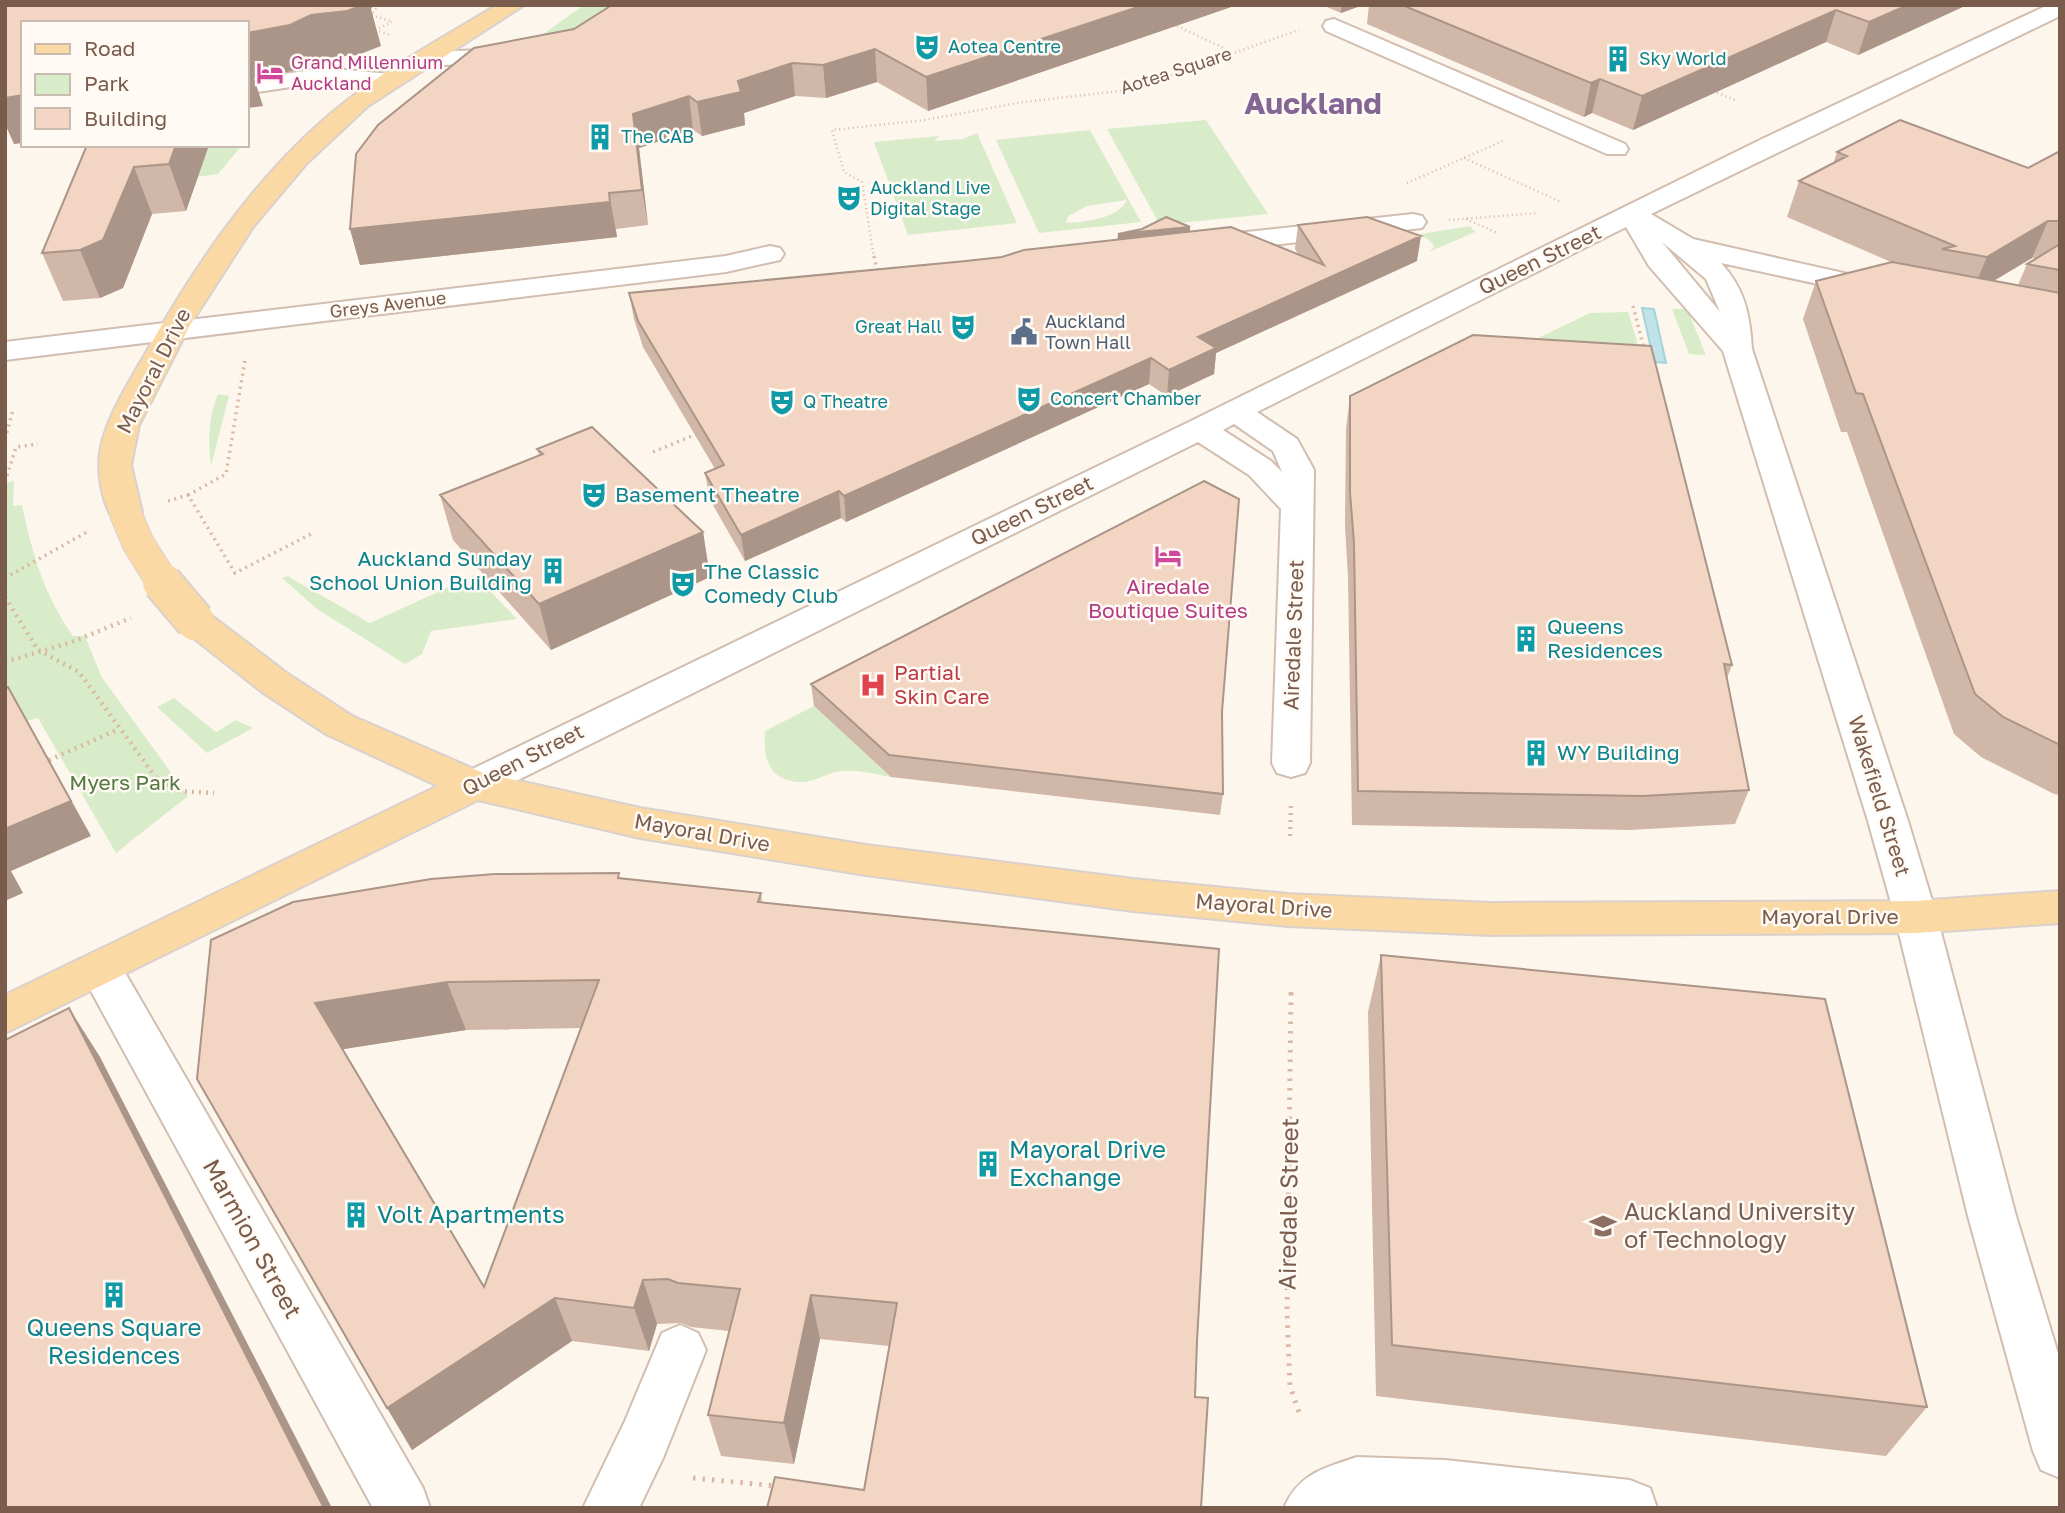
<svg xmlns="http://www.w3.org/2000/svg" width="2065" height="1513" font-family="'Golos Text',sans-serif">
<rect width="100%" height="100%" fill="#fdf6ec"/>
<!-- green -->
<path fill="#d8ecc9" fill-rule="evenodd" d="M584,5H616L567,41L539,37Z
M1206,120L1268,214L1160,225L1107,129Z
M1090,130L1141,222L1039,233L996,140ZM1127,200C1118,219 1085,222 1066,223L1068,216L1087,206Z
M977,133L1017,223L908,235L874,142L939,136L934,141L963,139Z
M200,145H242L218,174L189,178Z
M1470,226L1475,232L1429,252L1434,247C1431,237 1418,235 1409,236Z
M1672,309H1687L1706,355L1689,354Z
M1628,312L1642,358L1518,348L1590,313Z
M218,394L229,396L211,466C208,441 208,418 218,394Z
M14,481L13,506L22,505C32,553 44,595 73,636H85L101,676L188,796L116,853L38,718L5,726V483Z
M475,575L517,619L431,631L422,654L405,664L317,609L282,578L287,576L370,623Z
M174,698L216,732L236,720L253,728L207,753L157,707Z
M814,706L891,777C874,774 854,768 836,772C826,774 815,781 805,782C769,783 763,760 765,731Z"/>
<!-- water -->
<path fill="#bfe3e8" stroke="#a5d3da" stroke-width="2" d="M1642,308L1654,309L1666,363L1654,362Z"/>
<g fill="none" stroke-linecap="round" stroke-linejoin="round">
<!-- minor casing -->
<g stroke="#d1beb0" stroke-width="4">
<path id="minor" d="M2048,5H2060V16L1651,214L1693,239L1888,283L1892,289L1888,295L1878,297L1721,263C1745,289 1750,315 1752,349L1908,821L1937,917L2016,1216L2060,1360V1478L2041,1470L2033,1451L1968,1216L1895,917L1868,821L1723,351L1649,266L1626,227L1257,412L1297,439L1314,470L1310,763L1305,773L1291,777L1277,773L1272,763L1281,509L1249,475L1198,442L488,795L474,799L460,795L454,785L460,775L1189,422L1762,139ZM1662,242L1706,279L1720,312ZM1234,424L1273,451L1282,472L1271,461L1223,430Z
M1334,19L1625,144L1628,149L1625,154H1607L1326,31L1323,26L1326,21Z
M514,49L525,56L522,61L425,66L417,64L414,59L417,54L425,52Z
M325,68L390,74L398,76L402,81L398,86L390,88L325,82L257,92L247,87L249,80L257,78Z
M1413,214L1422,216L1426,222L1422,228L1210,252L1200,250L1196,244L1200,238L1210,236Z
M770,246L780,248L784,254L780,260L726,272L5,360V342L726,256Z
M101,952L116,957L423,1488L430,1508H373L79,969L86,957Z
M680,1325L698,1333L706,1350L663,1458L639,1508H583L625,1421L662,1333Z
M1357,1457L1445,1460L1630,1480L1650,1488L1657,1508H1284C1298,1474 1324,1468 1357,1457Z"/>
</g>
<!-- major casing -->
<g stroke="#dad1cd" stroke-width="4">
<path id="major" d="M497,5H524L368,106L307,163L253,227L190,325L139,425L131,465L142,512L137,519L125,522L113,519C102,502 97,473 100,452C106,418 127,386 144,356C192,271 247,188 320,123C373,75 436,42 497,5Z
M195,609L208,613L288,674L352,716L483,773L640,808L866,845L1133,879L1288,894L1490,903L1916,901L2060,891V923L1916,933L1490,935L1288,926L1133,911L866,875L640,838L478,800L5,1033V995L438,786L326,734L262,692L182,629L177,621L182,613Z"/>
</g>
<!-- path-far3 -->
<path stroke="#d9b8a5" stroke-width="2.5" stroke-dasharray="1 3.5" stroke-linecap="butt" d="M379,5L371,15L393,22
M1177,26L1232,52
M375,30L391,35
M375,30L392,22
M1713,91L1735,100
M1464,158L1561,202
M1407,183L1505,140
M1466,219L1497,233
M1449,220L1539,213
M874,258L862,182L844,172L832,130L925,120L1023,102L1129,90L1299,30"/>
<!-- path-far2 -->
<path stroke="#d9b8a5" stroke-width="3.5" stroke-dasharray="2 4.5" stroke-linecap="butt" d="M874,256L878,274
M1633,306L1644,349
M5,439L13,410
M653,452L699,433
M5,482L16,447L38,444
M188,495L226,474L245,360
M168,501L188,495L235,573L311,534
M5,578L87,532"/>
<!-- path-far1 -->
<path stroke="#d9b8a5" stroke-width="4.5" stroke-dasharray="2 5" stroke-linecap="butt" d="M5,597L38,650L79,672L157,779L175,791L214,793
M5,662L72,642L131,618
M49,760L119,729
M1290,836L1291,804
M1291,994V991"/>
<!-- path -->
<path stroke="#d9b8a5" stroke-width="5" stroke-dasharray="2.5 7" stroke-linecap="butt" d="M1291,993L1287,1312L1290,1386L1300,1415
M693,1478L776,1486"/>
<!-- minor -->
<use href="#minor" fill="#fff" fill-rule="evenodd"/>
<!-- major -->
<use href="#major" fill="#fbd9a5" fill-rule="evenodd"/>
<!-- major-bridge-far1 casing -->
<g stroke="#dad1cd" stroke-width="33" stroke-linecap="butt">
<path id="major-bridge-far1" d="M125,512L138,543L163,583"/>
</g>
<!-- major-bridge casing -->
<g stroke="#dad1cd" stroke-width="42" stroke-linecap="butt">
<path id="major-bridge" d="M162,582L195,621"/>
</g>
<!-- major-bridge-far1 -->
<use href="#major-bridge-far1" stroke="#fbd9a5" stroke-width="31"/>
<!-- major-bridge -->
<use href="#major-bridge" stroke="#fbd9a5" stroke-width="38"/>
</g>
<!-- wall -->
<path fill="#d1b7a8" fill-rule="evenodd" d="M1237,5L928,111L877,82L826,98L795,96L744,113L745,125L702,136L693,130L639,148L648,225L616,229L617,237L360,265L350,229L474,48Z
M1322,5H1363L1341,13Z
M1369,5H1967L1858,55L1826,42L1633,130L1592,113L1584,117L1367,24Z
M87,145H209L186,211L152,214L123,288L100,298L63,301L42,253Z
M2060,151V795L2054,794L1981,757L1954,734L1847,432H1841L1803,319L1816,281L1891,262L1787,217L1799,181L1833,164L1837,152L2028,168ZM2032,258H2038L2027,264L2018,285L1994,281Z
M1298,225L1417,261L1216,353L1214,374L1167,396L1149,384L846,522L841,518L745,561L710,500L705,473L715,469L643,347L634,319L629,293L1002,257L1190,232L1298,254L1295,249Z
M1350,396L1732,665L1727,678L1749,790L1735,824L1630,830L1352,825L1348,577L1345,526L1346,429Z
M537,449L703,532L710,577L551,650L453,540L440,495L539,455Z
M811,684L1222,712L1223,794L1220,815L891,777L814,706Z
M621,878L761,893L762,902L1219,949L864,1490L889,1346L820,1339L794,1464L721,1456L708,1415L729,1331L691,1327L681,1323L657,1324L649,1351L572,1341L412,1450L197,1079ZM581,1028L484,1287L343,1049L466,1030Z
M1381,955L1927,1407L1886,1456L1376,1396L1368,1012Z"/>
<!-- shaded-wall -->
<path fill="#aa9588" d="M363,5H374L371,9L381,46L358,55L324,58L303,69L254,78L263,106L247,108V33L311,15Z
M1144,5H1237L928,111L926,77Z
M1341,5H1363L1341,13Z
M1908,5H1967L1858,55L1869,22Z
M1836,10L1826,42L1633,130L1642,96Z
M875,49L877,82L826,98L823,65Z
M792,63L795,96L744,113L745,125L702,136L697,102L738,81Z
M1600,79L1592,113L1584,117L1591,83Z
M23,95V143L14,144L5,124V98Z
M689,96L693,130L639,148L648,225L642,190L633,114Z
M176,145H209L186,211L169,164Z
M134,167L152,214L123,288L100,298L80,250Z
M609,193L617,237L360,265L350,229Z
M2048,221L2032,258L1971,294L1987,257Z
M1190,227V236L1117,243L1118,234Z
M1421,236L1417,261L1216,353L1214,374L1167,396L1169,370L1198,337Z
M1151,358L1149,384L846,522L844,496Z
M839,491L841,518L745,561L741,535Z
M703,532L710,577L551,650L539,604Z
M28,722L91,836L11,871L23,893L5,901V829Z
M447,982L466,1030L338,1050L315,1003Z
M69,1008L100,1057L332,1508H324Z
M643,1280L657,1324L649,1351L634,1308Z
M811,1295L820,1339L794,1464L784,1423Z
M555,1298L572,1341L412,1450L387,1408Z"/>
<!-- building -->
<path fill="#f3d5c3" stroke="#aa9588" stroke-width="2" fill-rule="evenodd" d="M5,5H363L347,11L311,15L290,25L247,33V23H23V95L5,98Z
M612,5H1144L926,77L875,49L823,65L792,63L738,81L741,92L697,102L689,96L633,114L642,190L609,193L610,202L350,229L356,154L378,125L474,48L574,29Z
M1402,5H1908L1869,22L1836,10L1642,96L1600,79L1591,83Z
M1900,120L2028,168L2060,151V221H2048L1987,257L1942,249L1955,246L1799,181L1847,156L1837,152Z
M87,145H176L169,164L134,167L103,240L80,250L42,253Z
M1166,217L1190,227L1118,234L1142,229Z
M1367,217L1421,236L1198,337L1216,348L1169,370L1151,358L844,496L839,491L741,535L705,473L724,465L638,321L629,293L966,261L1002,257L1024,250L1231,227L1324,265L1298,225Z
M2060,244V270L2027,264Z
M1892,262L2060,293V745L2003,717L1975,694L1863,394L1856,393L1816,281Z
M1473,335L1651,346L1732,665L1724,664L1749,790L1643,796L1358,791L1354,543L1350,492V396Z
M592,427L703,532L539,604L440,495L543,454L537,449Z
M1204,481L1239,499L1222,712L1223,794L889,755L811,684Z
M8,687L71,801L5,829V688Z
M619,873L618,878L761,893L758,902L1219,949L1197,1341L1195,1397L1208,1398L1201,1508H767L775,1477L864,1490L897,1303L811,1295L784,1423L708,1415L740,1289L678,1283L668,1279L643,1280L634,1308L555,1298L387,1408L197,1079L211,940L293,902L431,879L495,874ZM599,980L484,1287L315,1003L447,982Z
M1381,955L1825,999L1927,1407L1392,1345Z
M69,1008L309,1479L324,1508H5V1040Z"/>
<!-- icons -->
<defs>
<g id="theatre-bare" transform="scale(2.1)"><path d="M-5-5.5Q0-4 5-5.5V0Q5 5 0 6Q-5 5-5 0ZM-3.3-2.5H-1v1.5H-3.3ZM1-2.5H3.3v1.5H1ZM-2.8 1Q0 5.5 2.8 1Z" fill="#0f9aa8" stroke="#fffaf3" stroke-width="2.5" paint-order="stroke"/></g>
<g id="building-bare" transform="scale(2.1)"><path d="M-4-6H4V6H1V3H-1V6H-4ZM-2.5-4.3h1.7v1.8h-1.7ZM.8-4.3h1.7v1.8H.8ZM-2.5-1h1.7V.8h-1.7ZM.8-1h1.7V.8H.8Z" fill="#0f9aa8" stroke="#fffaf3" stroke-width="2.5" paint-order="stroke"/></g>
<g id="hotel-bare" transform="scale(2.1)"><path d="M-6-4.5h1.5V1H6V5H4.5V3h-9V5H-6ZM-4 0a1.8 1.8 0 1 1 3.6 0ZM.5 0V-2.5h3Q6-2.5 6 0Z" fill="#d1479c" stroke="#fffaf3" stroke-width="2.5" paint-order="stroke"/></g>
<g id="civic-bare" transform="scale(2.1)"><path d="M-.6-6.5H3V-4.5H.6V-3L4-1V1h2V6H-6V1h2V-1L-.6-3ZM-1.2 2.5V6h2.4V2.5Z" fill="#5c6f8a" stroke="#fffaf3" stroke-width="2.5" paint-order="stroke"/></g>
<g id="hospital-bare" transform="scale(2.1)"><path d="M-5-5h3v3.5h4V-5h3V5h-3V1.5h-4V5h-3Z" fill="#e0444e" stroke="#fffaf3" stroke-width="2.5" paint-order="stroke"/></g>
<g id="university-bare" transform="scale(2.1)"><path d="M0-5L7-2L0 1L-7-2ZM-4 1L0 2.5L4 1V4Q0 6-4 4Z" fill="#8d6e63" stroke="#fffaf3" stroke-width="2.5" paint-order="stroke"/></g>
</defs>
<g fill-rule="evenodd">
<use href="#theatre-bare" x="927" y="47"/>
<use href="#building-bare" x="1618" y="59"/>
<use href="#hotel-bare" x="270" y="73"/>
<use href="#building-bare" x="600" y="137"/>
<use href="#theatre-bare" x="849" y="198"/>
<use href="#theatre-bare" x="963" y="327"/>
<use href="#civic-bare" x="1024" y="332"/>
<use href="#theatre-bare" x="1029" y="399"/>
<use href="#theatre-bare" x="782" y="402"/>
<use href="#theatre-bare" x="594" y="495"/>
<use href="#hotel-bare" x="1168" y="556"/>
<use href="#building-bare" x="553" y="571"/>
<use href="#theatre-bare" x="683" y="584"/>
<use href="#building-bare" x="1526" y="639"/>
<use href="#hospital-bare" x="873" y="685"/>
<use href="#building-bare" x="1536" y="753"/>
<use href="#building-bare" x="988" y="1164"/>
<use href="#building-bare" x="356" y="1215"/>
<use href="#university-bare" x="1603" y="1226"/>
<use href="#building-bare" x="114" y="1295"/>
</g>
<g text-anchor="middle" stroke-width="5" stroke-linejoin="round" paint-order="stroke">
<!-- far-culture labels -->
<g font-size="18" fill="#0d838f" stroke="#fffaf3" text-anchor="start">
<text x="948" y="53">Aotea Centre</text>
<text x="1639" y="65">Sky World</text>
<text x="621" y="143">The CAB</text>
<text x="870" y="194">Auckland Live<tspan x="870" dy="21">Digital Stage</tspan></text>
<text x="942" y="333" text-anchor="end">Great Hall</text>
<text x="1050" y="405">Concert Chamber</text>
<text x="803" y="408">Q Theatre</text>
</g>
<!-- far-hotel labels -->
<g font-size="18" fill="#b23c85" stroke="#fffaf3" text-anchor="start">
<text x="291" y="69">Grand Millennium<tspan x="291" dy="21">Auckland</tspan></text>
</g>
<!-- far-street labels -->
<g font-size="18" fill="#7a5c4d" stroke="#fffaf3">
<text transform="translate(1176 71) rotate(-18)" y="6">Aotea Square</text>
<text transform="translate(388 305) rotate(-7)" y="6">Greys Avenue</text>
</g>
<!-- far-service labels -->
<g font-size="18" fill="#4e5e75" stroke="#fffaf3" text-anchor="start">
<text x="1045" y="328">Auckland<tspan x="1045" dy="21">Town Hall</tspan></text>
</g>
<!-- street labels -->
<g font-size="21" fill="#7a5c4d" stroke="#fffaf3">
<text transform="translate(1540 260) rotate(-26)" y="7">Queen Street</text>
<text transform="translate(154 371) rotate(-63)" y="7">Mayoral Drive</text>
<text transform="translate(1032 511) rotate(-26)" y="7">Queen Street</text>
<text transform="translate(1294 635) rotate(-88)" y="7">Airedale Street</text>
<text transform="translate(523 760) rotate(-27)" y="7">Queen Street</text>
<text transform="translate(1879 796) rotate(73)" y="7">Wakefield Street</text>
<text transform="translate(702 833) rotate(10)" y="7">Mayoral Drive</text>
<text transform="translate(1264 906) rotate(4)" y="7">Mayoral Drive</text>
<text x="1830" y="924">Mayoral Drive</text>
</g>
<!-- culture labels -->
<g font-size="21" fill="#0d838f" stroke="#fffaf3" text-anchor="start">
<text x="615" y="502">Basement Theatre</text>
<text x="532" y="566" text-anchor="end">Auckland Sunday<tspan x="532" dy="24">School Union Building</tspan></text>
<text x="704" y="579">The Classic<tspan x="704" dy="24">Comedy Club</tspan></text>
<text x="1547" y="634">Queens<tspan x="1547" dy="24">Residences</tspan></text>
<text x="1557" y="760">WY Building</text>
</g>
<!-- hotel labels -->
<g font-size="21" fill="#b23c85" stroke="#fffaf3">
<text x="1168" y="594">Airedale<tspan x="1168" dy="24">Boutique Suites</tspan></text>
</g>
<!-- health labels -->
<g font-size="21" fill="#be3a42" stroke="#fffaf3" text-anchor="start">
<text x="894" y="680">Partial<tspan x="894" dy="24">Skin Care</tspan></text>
</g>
<!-- park labels -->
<g font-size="21" fill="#537a41" stroke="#fffaf3">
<text x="125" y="790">Myers Park</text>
</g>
<!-- near-culture labels -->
<g font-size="24" fill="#0d838f" stroke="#fffaf3" text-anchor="start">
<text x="1009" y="1158">Mayoral Drive<tspan x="1009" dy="28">Exchange</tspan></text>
<text x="377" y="1223">Volt Apartments</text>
<text x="114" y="1336" text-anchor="middle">Queens Square<tspan x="114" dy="28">Residences</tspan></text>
</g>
<!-- near-street labels -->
<g font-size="24" fill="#7a5c4d" stroke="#fffaf3">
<text transform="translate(1289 1204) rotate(-89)" y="8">Airedale Street</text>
<text transform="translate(252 1239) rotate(61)" y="8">Marmion Street</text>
</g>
<!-- near-education labels -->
<g font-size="24" fill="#785e54" stroke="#fffaf3" text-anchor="start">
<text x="1624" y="1220">Auckland University<tspan x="1624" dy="28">of Technology</tspan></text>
</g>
<!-- far-town labels -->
<g font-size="30" font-weight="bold" fill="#846695" stroke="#fffaf3">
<text x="1313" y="114">Auckland</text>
</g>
</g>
<!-- border -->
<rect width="2065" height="1513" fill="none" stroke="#7a5c4d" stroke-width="14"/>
<!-- legend -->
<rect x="21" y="21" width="228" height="126" fill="#fffaf3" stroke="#cabbb1" stroke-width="2"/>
<rect x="35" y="44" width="35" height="10" fill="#fbd9a5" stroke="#cabbb1" stroke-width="2"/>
<text x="84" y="56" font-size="21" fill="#7a5c4d">Road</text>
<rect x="35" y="74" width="35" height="21" fill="#d8ecc9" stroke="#cabbb1" stroke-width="2"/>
<text x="84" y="91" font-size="21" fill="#7a5c4d">Park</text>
<rect x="35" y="108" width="35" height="21" fill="#f3d5c3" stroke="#cabbb1" stroke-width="2"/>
<text x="84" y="126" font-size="21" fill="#7a5c4d">Building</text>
</svg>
